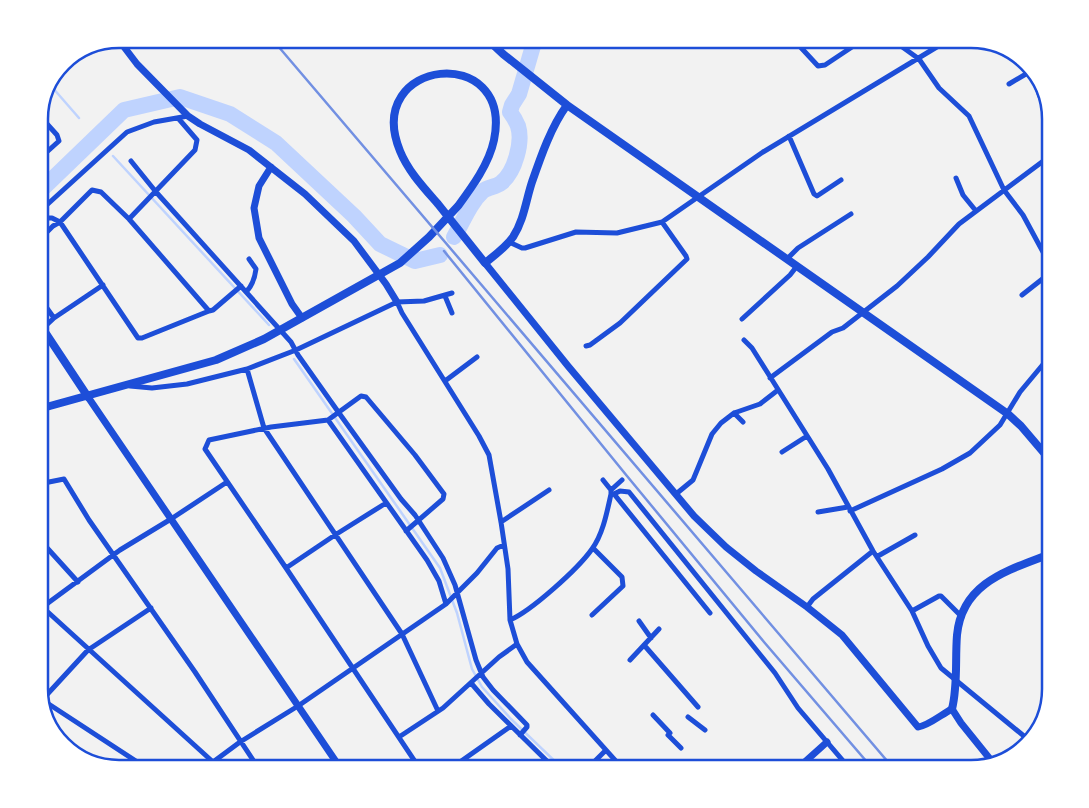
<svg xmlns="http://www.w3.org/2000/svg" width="1089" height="808" font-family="Barlow,sans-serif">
<rect width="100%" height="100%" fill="#f2f2f2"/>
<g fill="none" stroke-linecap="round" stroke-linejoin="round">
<!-- stream -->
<path stroke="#bfd3fe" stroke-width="2.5" d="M52,87L79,118
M113,156L269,325
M294,359L440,568L457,613L472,669L482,687L511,719L563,769"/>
<!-- river -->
<path stroke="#bfd3fe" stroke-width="16" d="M39,192L124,110L180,97L230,114L276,143L354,216L380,244L415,261L440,255
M454,237C463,222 469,204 483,191C488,187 496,187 501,183C515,172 523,142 518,126C516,121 513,116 510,112L512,105L519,94L535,39"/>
<!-- minor -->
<path stroke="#1d4ed8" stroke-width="5" d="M793,39L818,66L825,65L864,39
M888,39L894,41L919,59L939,88L969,116L1004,190L1023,215L1050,265
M1030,69L1041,99L1048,111
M1009,84L1031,71
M789,136L814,194L817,196L841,180
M39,159L59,141L57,135L39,115
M131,161L156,192L291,342L298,355L339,413L401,499L415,515L443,558L455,585L476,660L483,677L493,690L527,725V727L520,735
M956,178L963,195L976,211
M39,212L127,132L154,122L188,116
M129,219L195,150L197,140L178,118
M39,240L53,226L60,222L92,190L101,192L129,219L209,311L142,338H138L60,222L52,218H47L39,225
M509,242L522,248H525L576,232L617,233L662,222L763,152L950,39
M787,259L798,248L851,214
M246,292C252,286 255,277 256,269L249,259
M1022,295L1050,273
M445,296L452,313
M397,302L402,313L479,436L489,455L501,522L508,569L510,620L517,644L527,662L623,769
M209,311L213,310L241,286
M54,318L103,285
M742,319L790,275L797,266
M39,332L54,318L39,297
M744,340L752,348L828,469L873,551L912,611L928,646L941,668L1030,741
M586,346L590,345L620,323L687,259L686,256L662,222
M247,369L264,428L402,634L438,711
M770,378L832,332L843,328L897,286L928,257L959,224L1050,156
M445,381L477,357
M130,386L152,388L187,384L247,369L296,350L397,302L424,301L452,293
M734,413L743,422
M328,420L361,396L366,397L415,455L444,494L443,499L406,531
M782,452L807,436
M39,484L64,479L89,520L195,672L259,769
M611,490L622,480
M611,494H614L620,491L629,492L775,673L798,708L850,769
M614,494L710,613
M676,494L693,480L712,434L721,423L734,413L760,404L778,390
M850,511L942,469L970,453L1000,425L1020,392L1050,356
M818,512L848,507
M501,522L549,490
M39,539L78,582
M878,556L915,535
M286,568L335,535L386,503
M39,604L213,762
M807,607L813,599L873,551
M912,611L939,596H941L962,617
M39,614L48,603L120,550L171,519L227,482
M592,615L623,586L622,577L593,548
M510,620C531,611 578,569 592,549C603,534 607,512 611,494V490L603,480
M639,621L651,638
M644,645L698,707
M630,660L659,629
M471,683L489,704L555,769
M41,699L148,769
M42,700L88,650L151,608
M653,715L670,733
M688,717L705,730
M668,735L681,748
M399,737L443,708L499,657L517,644
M205,769L213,762L240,742L298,706L446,604L477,573L497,548L504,545
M420,769L286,568L205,449L209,440L271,427L328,420L427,560L439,581L446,604
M450,769L511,726
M587,769L606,750"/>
<!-- tertiary -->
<path stroke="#1d4ed8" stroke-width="7" d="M118,39L137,64L188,116L200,124L249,150L305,194L354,241L386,284L397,302
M271,167L259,186L254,208L259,238L292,304L302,318
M485,263L568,366L694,516L726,547L756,571L807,607L842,635L918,727C928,726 942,714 952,709L961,723L994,764
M88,397L341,769
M797,769L827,742"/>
<!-- secondary -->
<path stroke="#1d4ed8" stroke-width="8" d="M487,39L503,54L567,105L1008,414L1021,426L1050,460
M39,323L88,397
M39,409L216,360L264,339L400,263L429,237L458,206C472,187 489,164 494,140C514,42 362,58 400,151C408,171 424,188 438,204C454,224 470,244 485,263C495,255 506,247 513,237C524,220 526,200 532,182C541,156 551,127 567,105
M952,709C958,685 955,660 957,635C962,582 1009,570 1050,554"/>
<!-- rail -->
<path stroke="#7290e2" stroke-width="2.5" d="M272,39L894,769
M444,251L627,476L764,642L873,769"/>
</g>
<!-- crop -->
<path d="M0 0H1089V808H0ZM119 48H971A71 71 0 0 1 1042 119V689A71 71 0 0 1 971 760H119A71 71 0 0 1 48 689V119A71 71 0 0 1 119 48Z" fill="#fff" fill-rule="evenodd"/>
<path fill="none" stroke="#1d4ed8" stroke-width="2.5" d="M119 48H971A71 71 0 0 1 1042 119V689A71 71 0 0 1 971 760H119A71 71 0 0 1 48 689V119A71 71 0 0 1 119 48Z"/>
</svg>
